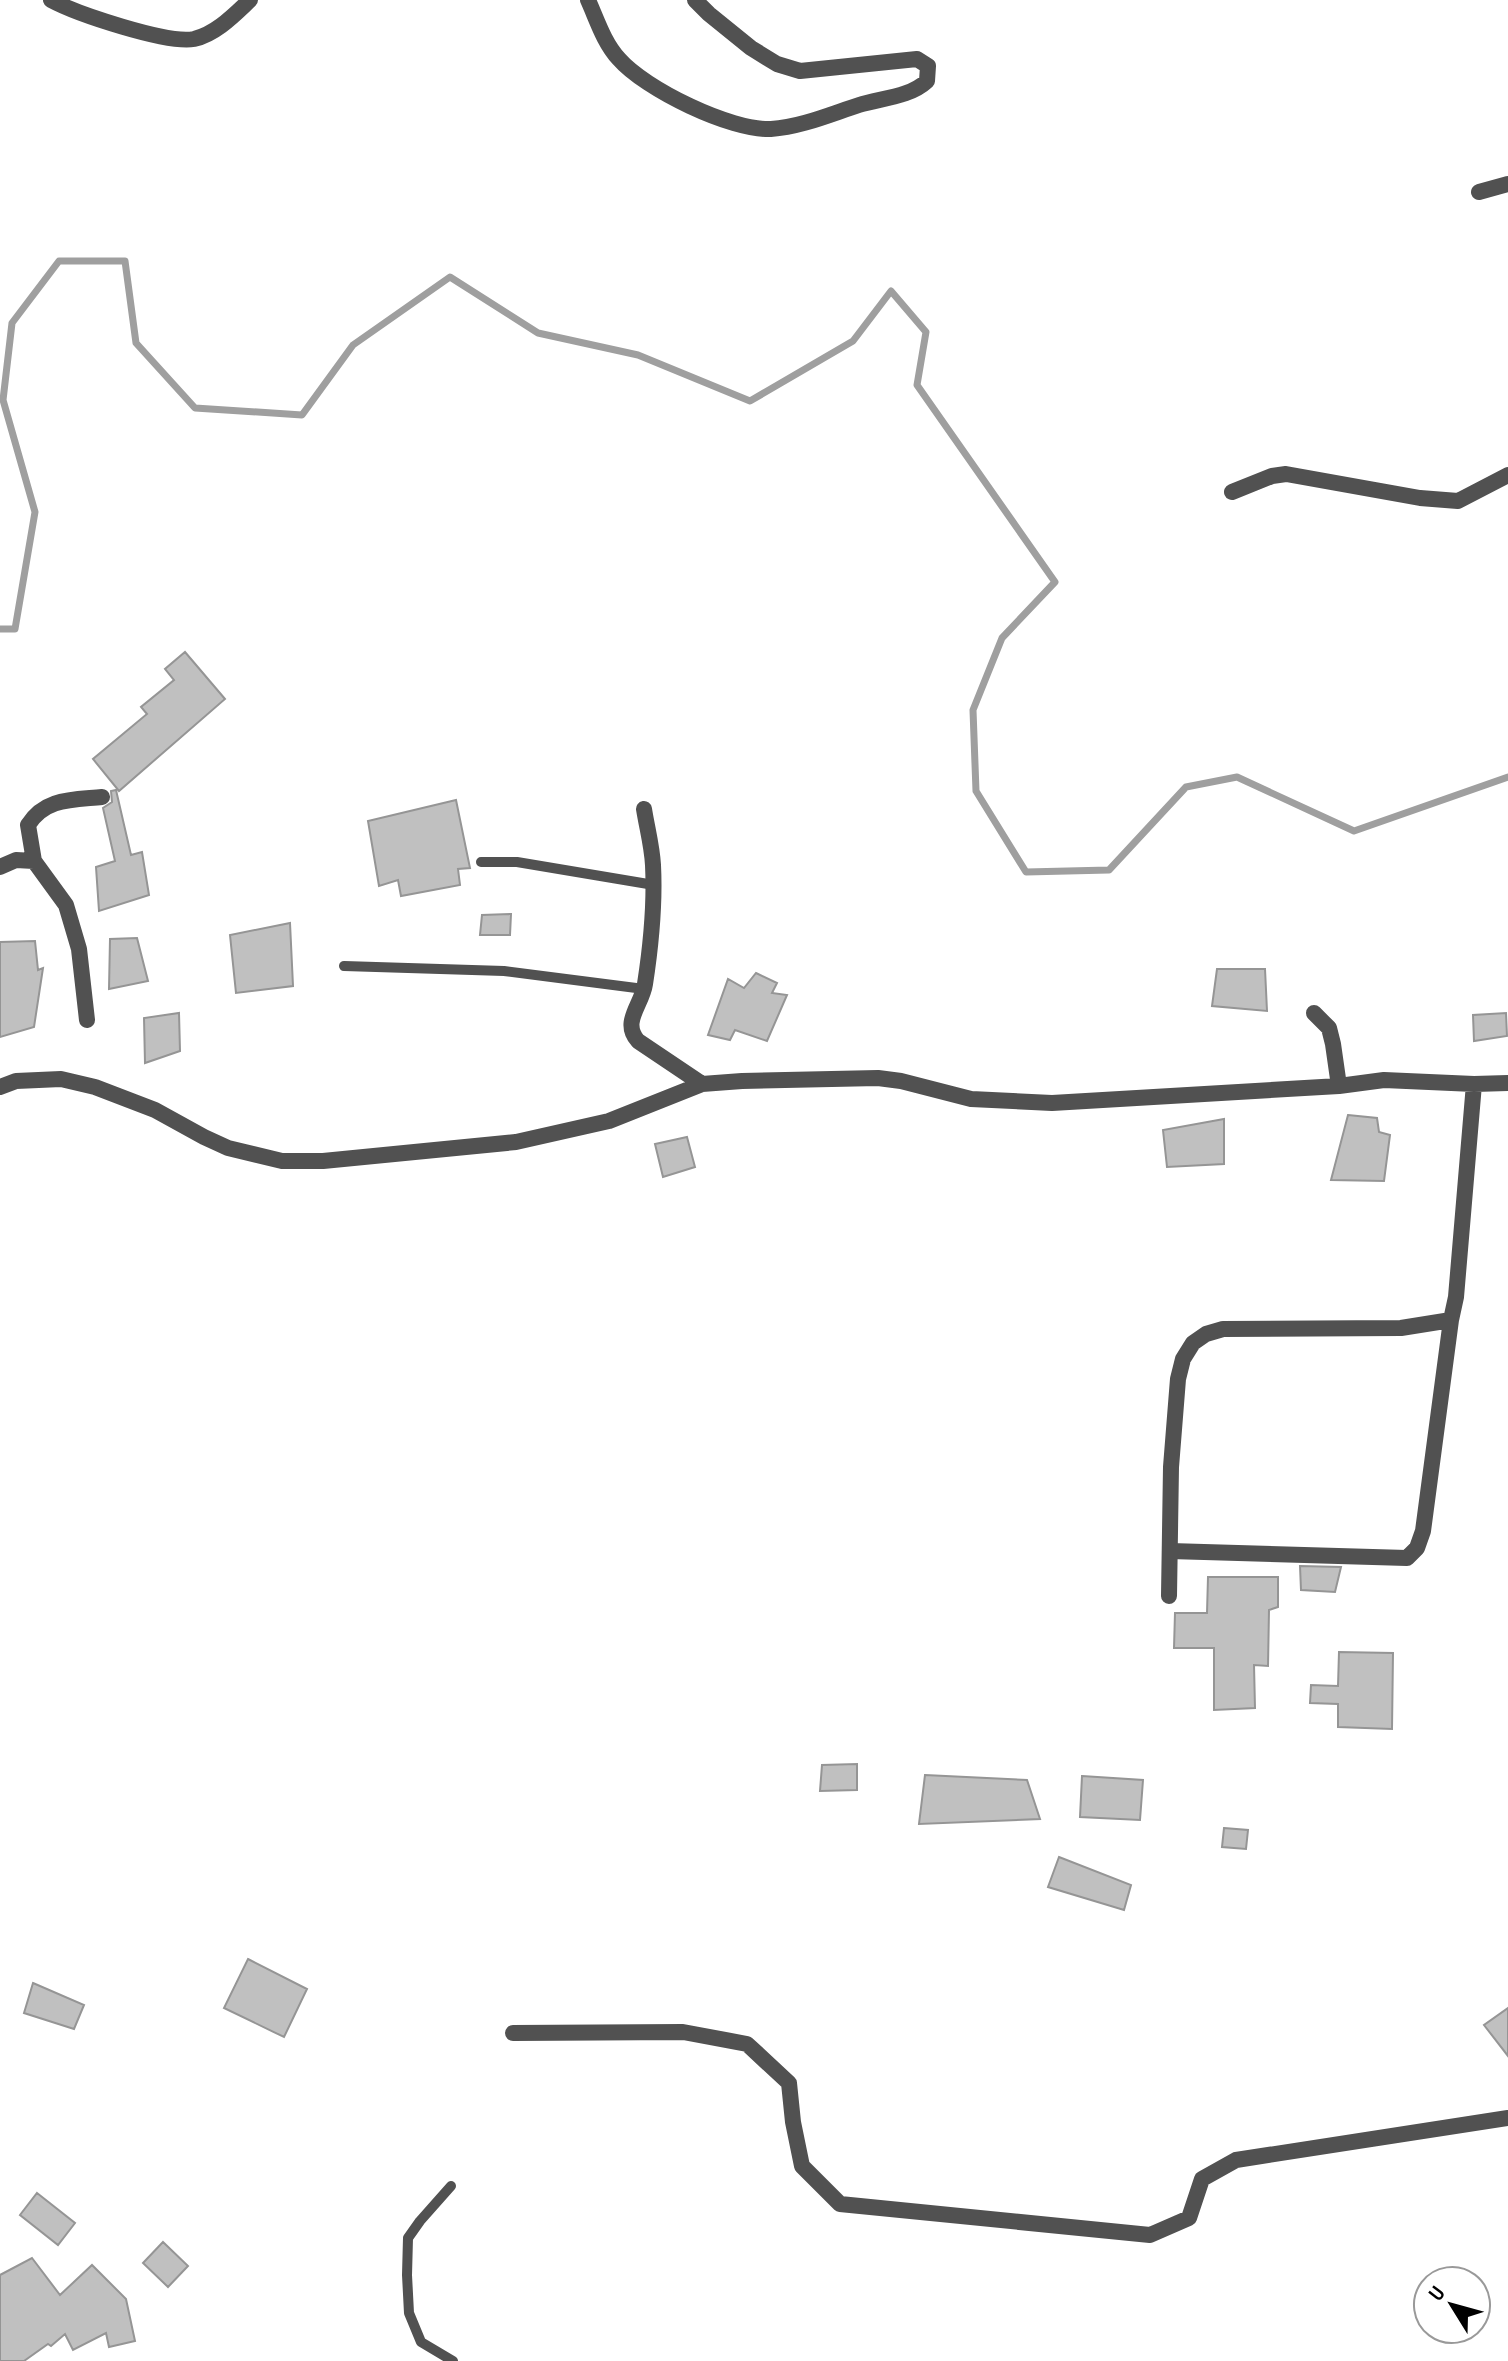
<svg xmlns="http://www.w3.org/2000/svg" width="1508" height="2361" font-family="'Sofia Sans Condensed',sans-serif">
<rect width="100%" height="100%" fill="#fff"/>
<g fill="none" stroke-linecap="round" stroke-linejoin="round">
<!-- stream -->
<path stroke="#9f9f9f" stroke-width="7" d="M0,629H15L35,512L3,400L12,323L59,261H125L136,343L195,408L302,415L353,345L450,277L538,333L638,355L750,401L853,341L891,291L926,332L917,385L1055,582L1002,638L973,710L976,791L1026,872L1109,870L1186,787L1237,777L1354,831L1508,777"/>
</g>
<!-- building -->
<path fill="#c0c0c0" stroke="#959595" stroke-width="2" d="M185,652L225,699L119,791L93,759L147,714L141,707L174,680L165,669Z
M116,790L131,855L142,852L149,895L99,911L96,867L115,861L103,808L112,802L111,791Z
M456,800L470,868L458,869L460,885L401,896L398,880L379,886L368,821Z
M511,914L510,935H480L482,915Z
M290,923L293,986L236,993L230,935Z
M137,938L148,981L109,989L110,939Z
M35,941L38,970L43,968L34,1027L0,1037V942Z
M1217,969H1265L1267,1011L1212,1006Z
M756,973L777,983L772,993L787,995L767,1041L735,1030L730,1040L708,1035L728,979L744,988Z
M179,1013L180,1051L145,1063L144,1018Z
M1506,1013L1507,1036L1474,1041L1473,1015Z
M1348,1115L1377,1118L1379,1132L1390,1135L1384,1181L1331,1180Z
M1224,1119V1164L1167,1167L1163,1130Z
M687,1137L695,1167L663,1177L655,1144Z
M1300,1566L1341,1567L1335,1592L1301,1590Z
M1208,1577H1278V1607L1269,1610L1268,1666L1254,1665L1255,1708L1214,1710V1648H1174L1175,1613H1207Z
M1339,1652L1393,1653L1392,1729L1338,1727V1704L1310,1703L1311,1685L1338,1686Z
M857,1764V1790L820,1791L822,1765Z
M925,1775L1027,1780L1040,1819L919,1824Z
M1082,1776L1143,1780L1140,1820L1080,1817Z
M1224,1828L1248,1830L1246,1849L1222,1847Z
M1059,1857L1131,1885L1124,1910L1048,1887Z
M248,1959L307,1989L284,2037L224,2008Z
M33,1983L84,2005L74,2029L24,2013Z
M1508,2008V2056L1484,2025Z
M37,2193L75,2223L58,2245L20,2215Z
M163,2242L188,2266L168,2287L143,2263Z
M32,2258L60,2295L92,2265L126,2299L135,2341L109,2347L106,2333L73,2350L65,2334L51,2346L48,2344L24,2361H0V2275Z"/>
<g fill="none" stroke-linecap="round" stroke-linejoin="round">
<!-- lane -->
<path stroke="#515151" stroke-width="10" d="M481,862H517L654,885
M344,966L504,971L644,989
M451,2186L420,2221L408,2238L407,2275L409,2313L421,2342L453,2361"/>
<!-- street -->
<path stroke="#515151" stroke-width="16" d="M51,0C77,14 167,44 194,39C216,34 234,15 250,0
M588,0C597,20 604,43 619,59C645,89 731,131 771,129C801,127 831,114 859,105C882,98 910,97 927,81L928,66L917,59L800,71L777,64L751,48L709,14L695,0
M1479,192L1508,184
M1232,492L1272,476L1286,474L1420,498L1458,501L1508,475
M644,809C647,828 652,846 653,865C655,904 651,945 645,984C642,1005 621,1022 638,1041L702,1084
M34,861L28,825C45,798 72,800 102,797
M0,867L16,860L34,861L66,905L79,949L87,1020
M1314,1013L1329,1028L1333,1044L1339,1086
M0,1087L16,1081L61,1079L95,1087L155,1110L204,1137L228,1148L282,1161H323L516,1142L609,1121L702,1084L742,1081L878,1078L901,1081L971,1099L1052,1103L1339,1086L1384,1080L1474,1084L1508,1083
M1170,1551L1407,1558L1417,1548L1423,1531L1451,1320
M1169,1596L1171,1467L1178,1379L1183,1359L1193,1343L1206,1334L1223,1329L1401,1328L1451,1320L1456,1297L1474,1084
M513,2033L683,2032L747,2044L789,2083L793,2122L802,2166L840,2204L1150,2235L1189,2218L1202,2179L1236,2160L1508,2118"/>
</g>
<!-- north arrow -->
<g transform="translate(1452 2305) rotate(307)"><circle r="38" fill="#ffffff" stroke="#999999" stroke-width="2"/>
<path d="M0-6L14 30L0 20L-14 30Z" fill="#000000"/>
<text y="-12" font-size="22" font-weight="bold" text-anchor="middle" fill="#000000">U</text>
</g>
</svg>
